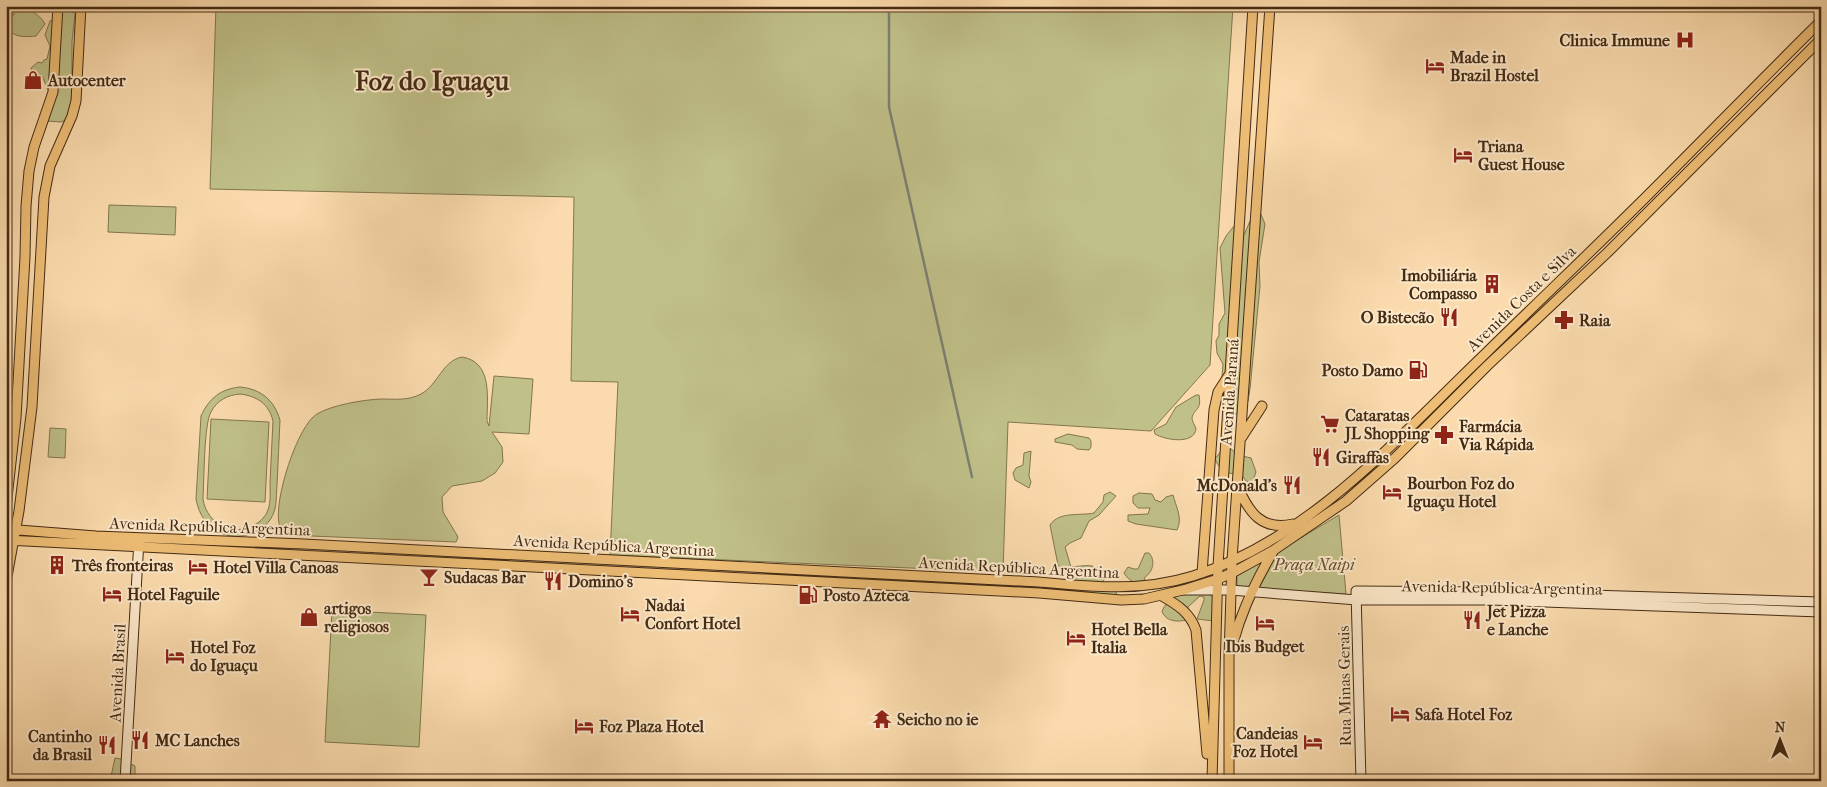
<svg xmlns="http://www.w3.org/2000/svg" width="1827" height="787" font-family="'IM FELL French Canon',serif">
<rect width="100%" height="100%" fill="#fbdbad"/>
<filter id="stains"><feTurbulence type="fractalNoise" baseFrequency=".004" numOctaves="4"/><feColorMatrix values="0 0 0 0 .2 0 0 0 0 .09 0 0 0 0 .02 0 0 0 .5 -.17"/></filter>
<radialGradient id="worn" r=".72"><stop offset=".6" stop-color="#630" stop-opacity="0"/><stop offset="1" stop-color="#630" stop-opacity=".3"/></radialGradient>
<!-- green -->
<path fill="#c0c089" stroke="#82764e" fill-rule="evenodd" d="M14,6C25,6 40,14 45,24L36,36C27,37 11,38 9,27L6,25V16L11,14L14,15Z
M62,6H76L72,41V104L74,116L61,122L47,121L50,92C45,87 45,80 41,74L33,80L31,68L38,62L42,63L44,60L47,59L50,46L45,35L50,21L54,19Z
M216,6H1233L1210,365L1151,431L1008,422L1003,572L610,555L618,382L571,381L574,197L210,189Z
M109,205L176,207L175,235L108,232Z
M1260,212L1265,224L1259,262L1260,286L1250,389L1248,401L1242,414H1231L1221,389L1223,364L1217,353L1216,341L1219,335V324L1225,313L1220,248L1226,236L1234,226L1244,235L1250,221Z
M462,357C493,362 487,398 487,421L489,426L494,376L533,379L529,434L492,432L502,447L503,462L495,473L482,481L452,486L442,497L443,512L458,537L456,542L287,535C283,531 280,529 279,523C274,500 297,426 317,414C332,405 362,400 380,399C394,399 408,401 421,394C438,385 442,361 462,357Z
M240,387C261,389 274,400 280,420C279,442 278,463 277,485C276,494 277,504 274,512C267,532 242,541 223,534C207,528 199,515 196,499L201,416C209,398 221,389 240,387ZM240,394C257,396 269,404 273,421C272,441 271,462 270,483C270,491 271,502 268,510C262,526 241,533 226,528C213,523 205,512 203,499C204,482 204,423 211,412C217,400 228,395 240,394Z
M1196,395H1199C1202,411 1194,408 1192,418C1192,422 1195,425 1196,429C1194,445 1165,440 1155,434L1154,430L1166,424L1176,407Z
M211,419L269,422L265,502L207,499Z
M50,428L66,429L65,458L48,457Z
M1068,434L1089,438L1091,441V447L1089,450L1077,449L1072,445L1055,442V439Z
M1223,448H1230L1238,455L1251,458L1256,472L1252,483L1246,481L1242,475C1227,472 1223,476 1215,459Z
M1031,451L1029,476L1031,482L1029,488L1015,480L1013,473L1016,468L1023,465L1024,453Z
M1110,492L1116,496L1099,515L1089,521L1081,538L1070,543L1065,547L1071,567C1084,566 1092,563 1104,571L1105,578L1101,584L1116,592L1117,595L1116,598L1079,594L1075,591L1070,579L1058,565L1050,525C1059,511 1081,516 1094,513L1103,502L1104,495Z
M1139,493L1152,494L1155,500L1161,502L1166,497L1173,495C1176,507 1183,518 1177,530L1136,524L1128,521V515L1148,514L1150,508H1138L1133,503V496Z
M1339,515L1346,594L1237,588V576Z
M1145,553H1149C1156,561 1153,572 1144,578L1146,582C1135,584 1130,582 1124,573L1128,567L1134,569H1138Z
M1179,593L1209,594L1214,597V621L1197,619L1204,600V597L1200,596L1188,607L1187,620C1177,622 1167,622 1162,612C1164,604 1172,597 1179,593Z
M332,610L426,615L419,747L325,742Z
M115,758L121,759L135,766V781H110Z"/>
<g fill="none" stroke-linecap="round" stroke-linejoin="round">
<!-- stream -->
<path stroke="#7c8073" stroke-width="2.5" d="M889,6V107L972,477"/>
<!-- secondary casing -->
<g stroke="#442b14" stroke-width="11">
<path id="secondary" d="M1184,590H1230L1357,600H1492L1821,612
M125,781L139,540
M1361,781L1356,591L1492,592L1821,602"/>
</g>
<!-- primary casing -->
<g stroke="#442b14" stroke-width="11">
<path id="primary" d="M69,6L81,9
M1242,437L1262,406
M1238,487C1249,513 1262,531 1293,524
M6,507L16,418L25,257L26,206L29,171L34,147L53,92L58,6
M6,529L96,536L304,544L1039,582C1093,587 1141,592 1193,576C1311,539 1400,435 1486,353C1541,299 1597,246 1651,192C1708,135 1764,77 1821,21
M6,540L1039,593L1121,600L1144,599L1183,590L1218,579L1232,573L1274,550L1346,501L1395,458L1487,366L1608,252L1821,39
M1202,573L1214,410L1218,392L1229,375
M6,582L19,511L32,407L44,197L50,166L72,116L76,101L81,6
M1162,596C1178,605 1190,613 1196,630L1207,754
M1233,643C1242,610 1256,580 1274,550
M1212,781L1218,566L1253,6
M1229,781V657L1232,560L1270,6"/>
</g>
<!-- secondary -->
<use href="#secondary" stroke="#fce8ca" stroke-width="9"/>
<!-- primary -->
<use href="#primary" stroke="#eebe76" stroke-width="9"/>
</g>
<!-- icons -->
<defs>
<g id="hospital-bare" transform="scale(1.5)"><path d="M-5-5h3v3.5h4V-5h3V5h-3V1.5h-4V5h-3Z" fill="#8f2418" stroke="#fce8ca" stroke-width="2.5" paint-order="stroke"/></g>
<g id="hotel-bare" transform="scale(1.5)"><path d="M-6-4.5h1.5V1H6V5H4.5V3h-9V5H-6ZM-4 0a1.8 1.8 0 1 1 3.6 0ZM.5 0V-2.5h3Q6-2.5 6 0Z" fill="#8f2418" stroke="#fce8ca" stroke-width="2.5" paint-order="stroke"/></g>
<g id="shop-bare" transform="scale(1.5)"><path d="M-5-2.5h2.3a2.7 3.5 0 0 1 5.4 0H5L5.5 6h-11ZM-1.5-2.5h3a1.5 2.3 0 0 0-3 0Z" fill="#8f2418" stroke="#fce8ca" stroke-width="2.5" paint-order="stroke"/></g>
<g id="building-bare" transform="scale(1.5)"><path d="M-4-6H4V6H1V3H-1V6H-4ZM-2.5-4.3h1.7v1.8h-1.7ZM.8-4.3h1.7v1.8H.8ZM-2.5-1h1.7V.8h-1.7ZM.8-1h1.7V.8H.8Z" fill="#8f2418" stroke="#fce8ca" stroke-width="2.5" paint-order="stroke"/></g>
<g id="restaurant-bare" transform="scale(1.5)"><path d="M-5-6h1v4h1v-4h1v4h1v-4h1v5L-1.5 .5V6h-2V.5L-5-1ZM5-6V6H3V1.5H1.5Q1.5-4 5-6Z" fill="#8f2418" stroke="#fce8ca" stroke-width="2.5" paint-order="stroke"/></g>
<g id="pharmacy-bare" transform="scale(1.5)"><path d="M-2-6h4v4h4v4h-4v4h-4v-4h-4v-4h4Z" fill="#8f2418" stroke="#fce8ca" stroke-width="2.5" paint-order="stroke"/></g>
<g id="fuel-bare" transform="scale(1.5)"><path d="M-5.5-6h7V0h2V4h1.3V-2.5L3-4.5l.8-.8L6-3V5H2.5V1h-1V6h-7ZM-4.2-4.7v3.2H.2V-4.7Z" fill="#8f2418" stroke="#fce8ca" stroke-width="2.5" paint-order="stroke"/></g>
<g id="supermarket-bare" transform="scale(1.5)"><path d="M-6-5.5h2.5l.6 2H6L4.5 2H-2.5L-4.4-4H-6ZM-1.5 3.2a1.3 1.3 0 1 0 .1 0ZM3 3.2a1.3 1.3 0 1 0 .1 0Z" fill="#8f2418" stroke="#fce8ca" stroke-width="2.5" paint-order="stroke"/></g>
<g id="bar-bare" transform="scale(1.5)"><path d="M-6-5H6L.8 .8V4.5H3.5V6h-7V4.5H-.8V.8Z" fill="#8f2418" stroke="#fce8ca" stroke-width="2.5" paint-order="stroke"/></g>
<g id="temple-bare" transform="scale(1.5)"><path d="M0-6L5-2H3V0L6.5 2.5H4V6H1.5V3h-3V6H-4V2.5H-6.5L-3 0V-2H-5Z" fill="#8f2418" stroke="#fce8ca" stroke-width="2.5" paint-order="stroke"/></g>
</defs>
<g fill-rule="evenodd">
<use href="#hospital-bare" x="1685" y="40"/>
<use href="#hotel-bare" x="1435" y="66"/>
<use href="#shop-bare" x="33" y="80"/>
<use href="#hotel-bare" x="1463" y="155"/>
<use href="#building-bare" x="1492" y="284"/>
<use href="#restaurant-bare" x="1449" y="317"/>
<use href="#pharmacy-bare" x="1564" y="320"/>
<use href="#fuel-bare" x="1418" y="370"/>
<use href="#supermarket-bare" x="1330" y="424"/>
<use href="#pharmacy-bare" x="1444" y="435"/>
<use href="#restaurant-bare" x="1321" y="457"/>
<use href="#restaurant-bare" x="1292" y="485"/>
<use href="#hotel-bare" x="1392" y="492"/>
<use href="#building-bare" x="57" y="565"/>
<use href="#hotel-bare" x="198" y="567"/>
<use href="#bar-bare" x="429" y="577"/>
<use href="#restaurant-bare" x="553" y="581"/>
<use href="#hotel-bare" x="112" y="594"/>
<use href="#fuel-bare" x="808" y="595"/>
<use href="#hotel-bare" x="630" y="614"/>
<use href="#shop-bare" x="309" y="617"/>
<use href="#restaurant-bare" x="1472" y="620"/>
<use href="#hotel-bare" x="1265" y="623"/>
<use href="#hotel-bare" x="1076" y="638"/>
<use href="#hotel-bare" x="175" y="656"/>
<use href="#hotel-bare" x="1400" y="714"/>
<use href="#temple-bare" x="882" y="719"/>
<use href="#hotel-bare" x="584" y="726"/>
<use href="#restaurant-bare" x="140" y="740"/>
<use href="#hotel-bare" x="1313" y="742"/>
<use href="#restaurant-bare" x="107" y="745"/>
</g>
<g text-anchor="middle" stroke-width="4" stroke-linejoin="round" paint-order="stroke">
<!-- poi labels -->
<g font-size="16" font-weight="bold" fill="#442b14" stroke="#fce8ca" text-anchor="start">
<text x="1670" y="46" text-anchor="end">Clinica Immune</text>
<text x="1450" y="63">Made in<tspan x="1450" dy="18">Brazil Hostel</tspan></text>
<text x="48" y="86">Autocenter</text>
<text x="1478" y="152">Triana<tspan x="1478" dy="18">Guest House</tspan></text>
<text x="1477" y="281" text-anchor="end">Imobiliária<tspan x="1477" dy="18">Compasso</tspan></text>
<text x="1434" y="323" text-anchor="end">O Bistecão</text>
<text x="1579" y="326">Raia</text>
<text x="1403" y="376" text-anchor="end">Posto Damo</text>
<text x="1345" y="421">Cataratas<tspan x="1345" dy="18">JL Shopping</tspan></text>
<text x="1459" y="432">Farmácia<tspan x="1459" dy="18">Via Rápida</tspan></text>
<text x="1336" y="463">Giraffas</text>
<text x="1407" y="489">Bourbon Foz do<tspan x="1407" dy="18">Iguaçu Hotel</tspan></text>
<text x="1277" y="491" text-anchor="end">McDonald's</text>
<text x="72" y="571">Três fronteiras</text>
<text x="213" y="573">Hotel Villa Canoas</text>
<text x="444" y="583">Sudacas Bar</text>
<text x="568" y="587">Domino's</text>
<text x="127" y="600">Hotel Faguile</text>
<text x="823" y="601">Posto Azteca</text>
<text x="645" y="611">Nadai<tspan x="645" dy="18">Confort Hotel</tspan></text>
<text x="324" y="614">artigos<tspan x="324" dy="18">religiosos</tspan></text>
<text x="1487" y="617">Jet Pizza<tspan x="1487" dy="18">e Lanche</tspan></text>
<text x="1091" y="635">Hotel Bella<tspan x="1091" dy="18">Italia</tspan></text>
<text x="1265" y="652" text-anchor="middle">Ibis Budget</text>
<text x="190" y="653">Hotel Foz<tspan x="190" dy="18">do Iguaçu</tspan></text>
<text x="1415" y="720">Safa Hotel Foz</text>
<text x="897" y="725">Seicho no ie</text>
<text x="599" y="732">Foz Plaza Hotel</text>
<text x="1298" y="739" text-anchor="end">Candeias<tspan x="1298" dy="18">Foz Hotel</tspan></text>
<text x="92" y="742" text-anchor="end">Cantinho<tspan x="92" dy="18">da Brasil</tspan></text>
<text x="155" y="746">MC Lanches</text>
</g>
<!-- street labels -->
<g font-size="16" fill="#442b14" stroke="#fce8ca">
<text transform="translate(1521 298) rotate(-44)" y="6">Avenida Costa e Silva</text>
<text transform="translate(1229 392) rotate(-86)" y="6">Avenida Paraná</text>
<text transform="translate(210 526) rotate(2)" y="6">Avenida República Argentina</text>
<text transform="translate(614 545) rotate(3)" y="6">Avenida República Argentina</text>
<text transform="translate(1019 567) rotate(3)" y="6">Avenida República Argentina</text>
<text transform="translate(1502 587) rotate(1)" y="6">Avenida República Argentina</text>
<text transform="translate(117 673) rotate(-87)" y="6">Avenida Brasil</text>
<text transform="translate(1344 686) rotate(-91)" y="6">Rua Minas Gerais</text>
</g>
<!-- park labels -->
<g font-size="16" font-style="italic" fill="#5d492b" stroke="#fce8ca">
<text x="1314" y="570">Praça Naipi</text>
</g>
<!-- town labels -->
<g font-size="26" font-weight="bold" fill="#442b14" stroke="#fce8ca">
<text x="432" y="90">Foz do Iguaçu</text>
</g>
</g>
<!-- margin -->
<rect width="1827" height="787" fill="none" stroke="#fbdbad" stroke-width="25"/>
<rect x="8" y="8" width="1812" height="772" fill="none" stroke="#442b14" stroke-width="2.5"/>
<rect x="12" y="12" width="1802" height="762" fill="none" stroke="#442b14"/>
<!-- north arrow -->
<g transform="translate(1780 740)" stroke="#fce8ca" stroke-width="4" paint-order="stroke">
<path d="M0-4L9 19L0 12L-9 19Z" fill="#442b14"/>
<text y="-8" font-size="14" font-weight="bold" text-anchor="middle" fill="#442b14">N</text>
</g>
<rect width="100%" height="100%" filter="url(#stains)"/>
<rect width="100%" height="100%" fill="url(#worn)"/>
</svg>
